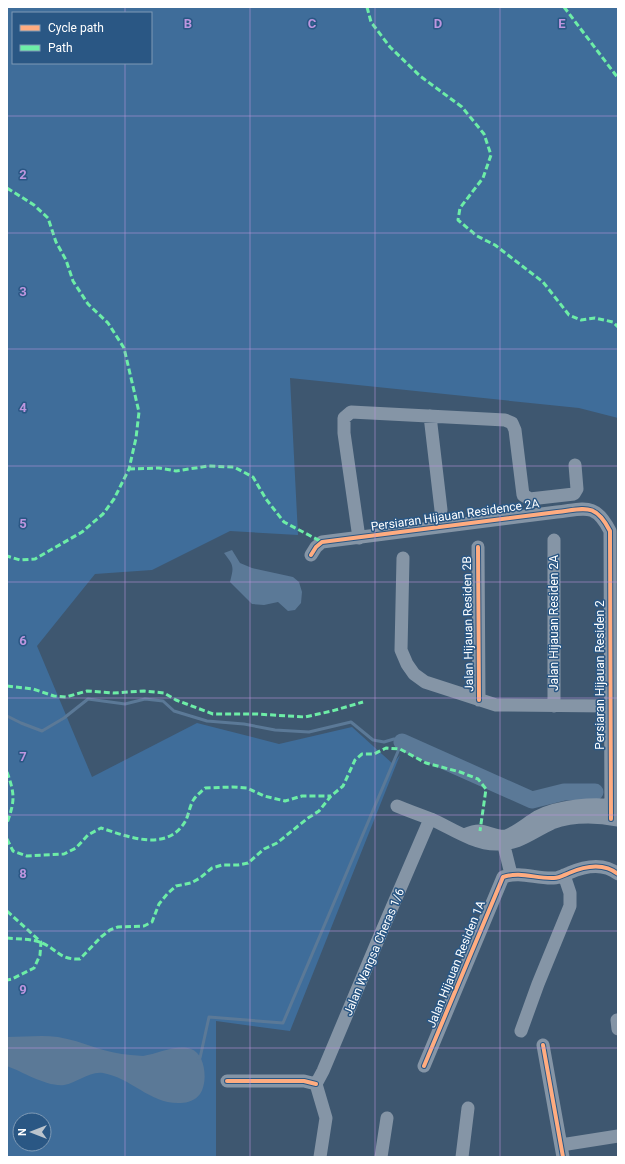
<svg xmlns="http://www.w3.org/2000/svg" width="625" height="1164" font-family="Roboto,sans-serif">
<rect width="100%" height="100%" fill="#3e5770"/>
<!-- green -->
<path fill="#3f6d9a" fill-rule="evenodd" d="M7,7H618V418L579,408L290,378L298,535L230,531L152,570L95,574L37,646L92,777L197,723L279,744L352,727L393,764L400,755L290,1031L216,1021V1157H7ZM13,13H151V63H13ZM20,1120H44V1144H20Z"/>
<!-- water -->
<path fill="#5b7997" d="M232,550L240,563L252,568L293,577L299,582L302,592L301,603L295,610L288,611L278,602L264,605L252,604L230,582C234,566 234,566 224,553Z
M7,1037C24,1037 42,1035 58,1037C83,1041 106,1054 131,1055C135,1055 139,1056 143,1056C158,1054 176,1044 191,1049C206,1054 208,1083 200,1094C196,1100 187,1103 181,1103C151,1105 132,1078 103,1073C89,1071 77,1083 64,1085C47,1087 23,1072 7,1066Z"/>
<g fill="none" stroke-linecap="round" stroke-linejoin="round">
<!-- stream -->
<path stroke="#5b7997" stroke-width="3" d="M7,716L21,723L42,731L64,718L88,699L125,704L145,699L163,701L174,711L207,721L244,724L275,730L309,732L351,722L373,740L384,742L394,739L402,742L283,1023L209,1017L200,1058H198"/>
<!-- river -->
<path stroke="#5b7997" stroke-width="17" d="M402,742L532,800L564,792H595"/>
<!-- minor -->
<path stroke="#8595a6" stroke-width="13" d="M430,416L441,510
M359,538L344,433V418L351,412L505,420L512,423L515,430L523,495L530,499L574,494L577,489L575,465
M554,540V706
M478,547L479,700
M311,555L316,547L322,542L557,512C585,509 595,502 610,531L611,819
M403,558L401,650L407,664L414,674L425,682L496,705L610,706
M397,806C409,811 420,815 431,819C451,828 474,844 496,844C519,845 532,832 552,823C574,815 596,816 618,820
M464,835C469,833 474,831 479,831C487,831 498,838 506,836C517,832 527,823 537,817C557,806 596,802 618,807
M504,837L505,850L511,874
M617,1020L618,1029
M521,1031L538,984L570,906V893L564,875
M543,1045L563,1157
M424,1066L503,877C521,871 536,879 554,878C559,878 564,875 569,873C585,866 603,862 618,874
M227,1081H304L316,1084
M316,1084L323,1071L378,940L430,819
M316,1084L326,1118L320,1157
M561,1145L618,1136
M381,1157L387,1118
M462,1157L468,1108"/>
<!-- quiet -->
<path stroke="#6deda7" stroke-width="3" stroke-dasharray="6 3" stroke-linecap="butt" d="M367,7L371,22L390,47L420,76L462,107L484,134L491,155L483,178L460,208L458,220L477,236L495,245L543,282L569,315L581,320L595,318L613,322L618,327
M564,7L618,78
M7,188L34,205L48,218L56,242L66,260L73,281L88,304L108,323L124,348L139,412L136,438L129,469L114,499L103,514L82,532L35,559L20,560L7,556
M129,469L159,468L176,471L208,466L234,467L253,477L266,499L284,522L322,542
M7,686L33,689L54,696L66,697L87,691L113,693L144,691L164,693L176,700L213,714H257L305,717L332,711L363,702
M7,772C15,794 15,801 7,823
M7,839L13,851L27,856L64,854L76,848L88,835L101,828C129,837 168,853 186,820C189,813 190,805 194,799C197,795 201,792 205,788L232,787L247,788L264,796L285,801L302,796H331
M7,911L41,942L40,955L34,968L12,979L7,980
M7,938C17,939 34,939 42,943C58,950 60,960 80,959L101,937L110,930L118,927L144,926L152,922L159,904L168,893L176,886L191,883L200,878L212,868L222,865H238L248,863L264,849L277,843L308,818L319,811L331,796L343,786L355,760L362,754H374L386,748L400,749L426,763L460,772L478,779L486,789L480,831"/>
<!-- cycleway casing -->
<g stroke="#2a5784" stroke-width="6">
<path id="cycleway" d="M478,547L479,700
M311,555L316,547L322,542L557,512C585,509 595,502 610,531L611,819
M543,1045L563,1157
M424,1066L503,877C521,871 536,879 554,878C559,878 564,875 569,873C585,866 603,862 618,874
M227,1081H304L316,1084"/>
</g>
<!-- cycleway -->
<use href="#cycleway" stroke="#ffac80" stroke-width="4"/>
</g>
<!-- grid -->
<path fill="none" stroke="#bd96df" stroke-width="1" stroke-opacity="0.55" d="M125,7V13M250,7V1157M375,7V1157M500,7V1157M125,63V1157M7,116H618M7,233H618M7,349H618M7,466H618M7,582H618M7,698H618M7,815H618M7,931H618M7,1048H618"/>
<g text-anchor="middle" stroke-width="3" stroke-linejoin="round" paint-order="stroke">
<!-- street labels -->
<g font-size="12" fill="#fff" stroke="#2a5784">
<text transform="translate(455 515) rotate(-8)" y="4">Persiaran Hijauan Residence 2A</text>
<text transform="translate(554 623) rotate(-90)" y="4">Jalan Hijauan Residen 2A</text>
<text transform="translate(468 624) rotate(-91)" y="4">Jalan Hijauan Residen 2B</text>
<text transform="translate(600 675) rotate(-90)" y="4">Persiaran Hijauan Residen 2</text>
<text transform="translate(374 952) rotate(-67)" y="4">Jalan Wangsa Cheras 1/6</text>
<text transform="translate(456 964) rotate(-68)" y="4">Jalan Hijauan Residen 1A</text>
</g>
</g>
<g font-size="13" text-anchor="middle" font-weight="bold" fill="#bd96df" stroke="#2a5784" stroke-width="3" stroke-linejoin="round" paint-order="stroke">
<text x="188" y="28">B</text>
<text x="312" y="28">C</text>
<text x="438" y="28">D</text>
<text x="562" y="28">E</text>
<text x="23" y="179">2</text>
<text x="23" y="296">3</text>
<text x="23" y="412">4</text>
<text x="23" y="528">5</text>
<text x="23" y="645">6</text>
<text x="23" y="761">7</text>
<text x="23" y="878">8</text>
<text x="23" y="994">9</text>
</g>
<!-- border -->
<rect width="625" height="1164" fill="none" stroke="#ffffff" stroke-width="16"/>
<!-- legend -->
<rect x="12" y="12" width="140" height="52" fill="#2a5784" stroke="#7f9ab5"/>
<rect x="20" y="25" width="20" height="6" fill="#ffac80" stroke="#7f9ab5"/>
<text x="48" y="32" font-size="12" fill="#ffffff">Cycle path</text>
<rect x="20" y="45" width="20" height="6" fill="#6deda7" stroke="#7f9ab5"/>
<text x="48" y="52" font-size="12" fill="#ffffff">Path</text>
<!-- north arrow -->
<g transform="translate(32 1132) rotate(270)"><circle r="19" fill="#2a5784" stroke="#7f9ab5"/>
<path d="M0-3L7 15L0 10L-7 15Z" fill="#bbc4cd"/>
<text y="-6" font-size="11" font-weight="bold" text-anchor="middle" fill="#ffffff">N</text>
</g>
</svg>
